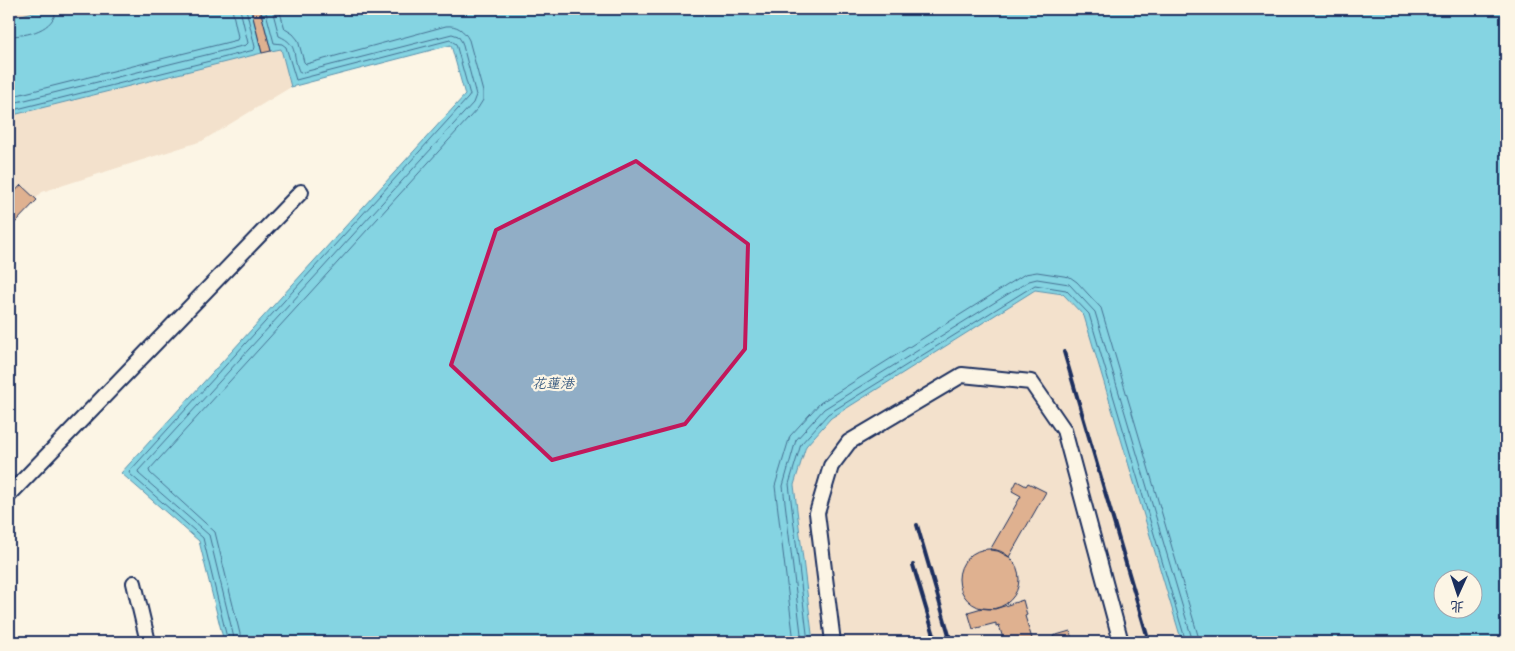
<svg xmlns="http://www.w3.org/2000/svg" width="1515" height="651" font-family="'Shantell Sans','LXGW WenKai TC',sans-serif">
<rect width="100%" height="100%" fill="#fcf5e5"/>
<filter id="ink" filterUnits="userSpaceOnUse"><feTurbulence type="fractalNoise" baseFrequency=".02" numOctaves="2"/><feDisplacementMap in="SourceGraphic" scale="10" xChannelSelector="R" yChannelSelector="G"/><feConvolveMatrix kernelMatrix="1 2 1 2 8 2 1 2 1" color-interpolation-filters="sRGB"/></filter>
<g filter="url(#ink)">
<!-- built -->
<path fill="#f3e1cc" d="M9,9H260L271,51L281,48L291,87L202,141L42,192L9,228Z
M1035,290L1063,294L1084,316L1182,642H813L794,485L806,446L831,418Z"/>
<!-- water -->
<path fill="#85d4e2" stroke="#5b92ad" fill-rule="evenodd" d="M46,9H251L262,53L9,116V18Z
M260,9H1506V642H1182L1084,316L1063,294L1035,290L831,418L806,446L794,485L813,642H224L199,541L121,473L465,95L451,45L291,87L281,49L271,51ZM1442,578H1472V608H1442Z"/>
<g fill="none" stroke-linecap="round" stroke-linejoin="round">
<!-- shore -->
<path stroke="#457193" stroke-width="1" d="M9,36C27,36 55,30 56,9
M9,97L237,40L238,37L232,9
M9,104L246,45L248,43L240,9
M9,111L254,50L255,47L246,9
M228,642L203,538L130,474L129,472L468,98L470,95L456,44L450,40L296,80L286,47L282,44L274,43L265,9
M235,642L209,535L139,474L138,471L473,103L476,95L462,42L458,36L452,34L300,73C291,56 300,45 279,36L272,9
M242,642L215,532L150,473L149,470L478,108L483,100V92L469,40C464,30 457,25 446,26L306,64L304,62L298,40L293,34L285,29L279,9
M794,642L775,486L790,436L820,403L1025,274L1037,272L1070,277L1077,282L1101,308L1200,642
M802,642L783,486L796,440L824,409L1029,281L1037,279L1069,284L1095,312L1193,642
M808,642L789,484L801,444L828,414L1035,285L1066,290L1089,314L1186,642"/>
</g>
<!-- building -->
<path fill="#dfb190" stroke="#1b2f5e" d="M251,9H260L271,51L262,53Z
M21,185L37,200L15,223L9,217V206L14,200L10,197Z
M1017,481L1026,486L1028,483L1046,492L1009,557L998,551L990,550L1021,496L1012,491Z
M959 579a30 30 0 1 1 60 0a30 30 0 1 1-60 0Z
M1023,600L1027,615L1025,616L1033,642H1004L999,625L996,626V623L973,629L968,612L982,608L995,609Z
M1070,631L1073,642H1055L1053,636Z"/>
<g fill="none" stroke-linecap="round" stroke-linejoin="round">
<!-- service casing -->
<g stroke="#1b2f5e" stroke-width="18">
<path id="service" d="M9,495L301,192
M134,583L148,642
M833,642L817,513L831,466L849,442L962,375L1031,382L1064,430L1121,642"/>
</g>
<!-- service -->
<use href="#service" stroke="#fcf5e5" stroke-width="14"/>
<!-- rail -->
<path stroke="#1b2f5e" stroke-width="4" d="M1064,352L1149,642
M917,525L951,642
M913,565L936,642"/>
</g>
</g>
<!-- marked area -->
<path fill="#c2185b" fill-opacity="0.2" stroke="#c2185b" stroke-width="4" stroke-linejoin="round" d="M636,161L748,244L745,349L685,424L552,460L451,365L496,230Z"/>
<g text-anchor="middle" stroke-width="4.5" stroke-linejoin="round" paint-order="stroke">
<!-- water labels -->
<g font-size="14" font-style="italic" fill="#36587f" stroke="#fcf5e5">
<text x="553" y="388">花蓮港</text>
</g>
</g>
<!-- margin -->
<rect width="1515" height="651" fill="none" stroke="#fcf5e5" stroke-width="30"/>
<rect x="15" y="15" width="1485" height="621" fill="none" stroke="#1b2f5e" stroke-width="2" filter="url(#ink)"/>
<!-- north arrow -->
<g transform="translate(1458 594) rotate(183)"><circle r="24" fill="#fcf5e5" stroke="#a2a6af"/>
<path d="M0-4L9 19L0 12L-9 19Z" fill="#1b2f5e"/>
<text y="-8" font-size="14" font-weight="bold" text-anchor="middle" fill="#1b2f5e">北</text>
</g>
</svg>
